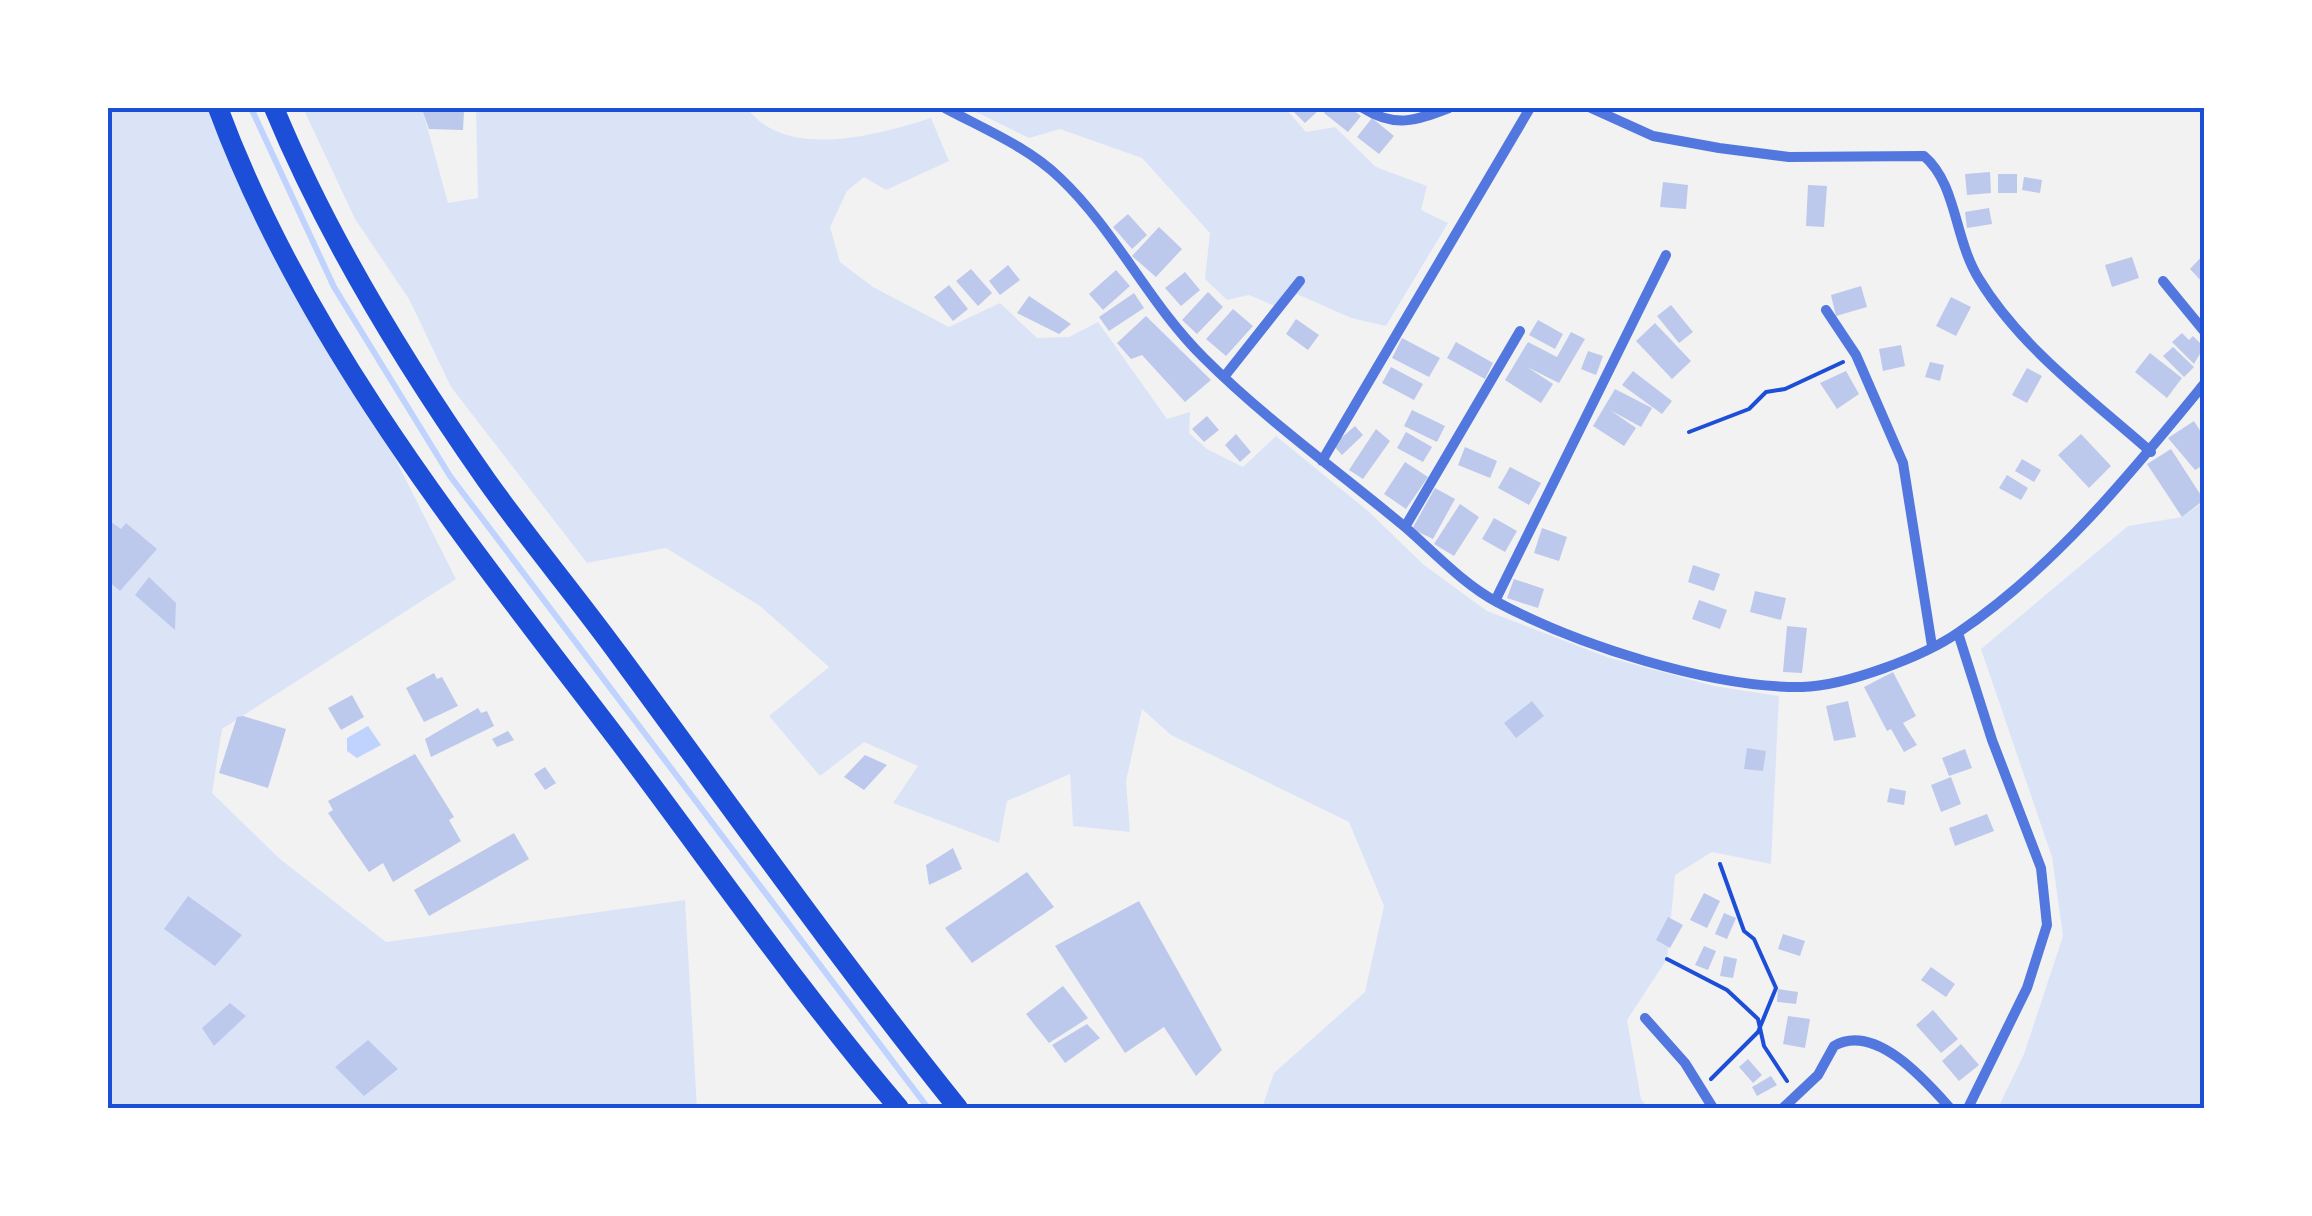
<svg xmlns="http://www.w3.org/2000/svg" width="2312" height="1216" font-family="'PT Sans',sans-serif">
<rect width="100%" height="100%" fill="#f2f2f2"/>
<!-- green -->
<path fill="#dbe4f7" d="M108,108H218L456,579L222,729L212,793L280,859L386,942L685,900L697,1108H108Z
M303,108H422L448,203L478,198L476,108H747C786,161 877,135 931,118L949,161L886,190L864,177L847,191L830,227L840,262L873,287L949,327L1000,303L1037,338L1069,337L1098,322L1167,419L1190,412L1189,433L1207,449L1243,467L1276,436L1368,511L1424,565L1487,611L1607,657L1714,686L1779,696L1771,864L1712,852L1675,875L1667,959L1627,1020L1641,1099L1648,1108H1262L1274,1073L1365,992L1384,906L1349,822L1171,735L1142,709L1126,781L1130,832L1073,826L1070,774L1007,801L999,843L893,803L918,766L864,742L820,776L769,716L829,667L760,606L666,548L587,563L451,387L409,299L355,219Z
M968,108H1285L1306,132L1335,127L1376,167L1427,186L1421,210L1448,223L1386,326L1351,318L1297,294L1282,309L1249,295L1227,300L1205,279L1210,233L1142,158L1060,129L1029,138Z
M2204,502V1108H1998L2024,1054L2063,936L2052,857L1981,649L2128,526L2182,517Z"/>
<!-- water -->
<path fill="#bfd3fe" d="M368,726L381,745L357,758L347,751V738Z"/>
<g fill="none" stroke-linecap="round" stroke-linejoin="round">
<!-- stream -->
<path stroke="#bfd3fe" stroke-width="6" d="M251,108L334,287L450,476L928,1108"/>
</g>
<!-- building -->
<path fill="#bdc9ec" d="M1290,108H1314L1318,111L1305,123Z
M1328,108H1350L1361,116L1348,132L1324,113Z
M464,111L463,130L429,129L423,112Z
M1372,118L1394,136L1379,154L1357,137Z
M1990,172L1991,193L1967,195L1965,174Z
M1998,174H2017V193H1998Z
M2024,177L2042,180L2040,193L2022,190Z
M1663,182L1688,185L1686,209L1660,207Z
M1808,185L1827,186L1824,227L1806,226Z
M1989,208L1992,224L1967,228L1965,212Z
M1128,214L1147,235L1132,249L1113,227Z
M1159,227L1182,249L1156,277L1132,256Z
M2204,254V284L2190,269Z
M2132,257L2139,278L2112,287L2105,265Z
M1008,265L1020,280L1000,295L989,281Z
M971,269L992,293L978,306L956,281Z
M1116,270L1130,286L1103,310L1089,294Z
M1185,272L1200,290L1181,306L1165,288Z
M949,285L968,309L953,321L934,297Z
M1861,286L1867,307L1836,316L1831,295Z
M1208,292L1223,307L1197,334L1182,320Z
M1134,293L1144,308L1109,331L1099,317Z
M1029,296L1071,324L1059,334L1017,313Z
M1951,297L1971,307L1956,336L1936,326Z
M1671,305L1693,332L1679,343L1657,316Z
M1233,309L1253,326L1226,356L1206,339Z
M1146,316L1211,380L1185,402L1142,355L1131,359L1117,343Z
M1296,319L1319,335L1308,350L1286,334Z
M1538,320L1563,334L1555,349L1529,335Z
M1655,323L1691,361L1672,379L1636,341Z
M1571,332L1585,339L1559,383L1527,367L1553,384L1541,403L1505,380L1528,342L1557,357Z
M2182,333L2189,340L2193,336L2204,347L2194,364L2172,342Z
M1402,338L1440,358L1429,377L1392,358Z
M1456,342L1493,363L1485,379L1447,358Z
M1901,345L1905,366L1883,371L1879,349Z
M2173,347L2194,367L2184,377L2163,356Z
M1588,351L1603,356L1596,375L1581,369Z
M2150,353L2182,378L2167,398L2135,372Z
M1930,362L1944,365L1940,381L1925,377Z
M1391,367L1423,384L1414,400L1382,383Z
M2027,368L2042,376L2027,403L2012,395Z
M1633,371L1672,401L1662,414L1622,385Z
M1846,371L1859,394L1837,409L1820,383Z
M1615,389L1652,408L1641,427L1610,410L1636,428L1624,446L1593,426Z
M1412,410L1445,426L1437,442L1404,426Z
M1207,416L1219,430L1204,442L1192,429Z
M2194,421L2204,437V465L2195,470L2168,438Z
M1355,426L1363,435L1342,455L1333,445Z
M1376,429L1390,441L1363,479L1349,470Z
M1406,432L1432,447L1423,462L1397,448Z
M1236,434L1251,452L1240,462L1225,445Z
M2081,434L2111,466L2089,488L2058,455Z
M1465,447L1497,461L1490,478L1458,465Z
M2171,449L2204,500L2182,517L2147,464Z
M2022,459L2041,470L2034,482L2015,471Z
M1405,462L1428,477L1406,509L1384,494Z
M1510,467L1541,483L1529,505L1498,488Z
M2007,475L2028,488L2021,500L1999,488Z
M1435,488L1455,499L1433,539L1412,529Z
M1460,504L1479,517L1454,556L1434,544Z
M1494,518L1517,531L1505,552L1482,539Z
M108,520L121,529L126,523L157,549L120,591L108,581Z
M1542,528L1567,537L1559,561L1534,553Z
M1693,565L1720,574L1714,591L1688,582Z
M149,577L176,603L175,630L135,595Z
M1514,579L1544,589L1538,608L1507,598Z
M1755,591L1786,598L1781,620L1750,612Z
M1699,600L1727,610L1720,629L1692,619Z
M1787,626L1807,628L1802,673L1783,672Z
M1893,672L1916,716L1903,723L1917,745L1904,752L1891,729L1887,731L1864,687Z
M434,673L437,679L442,677L458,706L424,722L406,688Z
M352,695L364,717L341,730L328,708Z
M1532,701L1544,716L1516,738L1504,723Z
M1848,701L1856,737L1834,741L1826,706Z
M478,708L481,713L487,711L494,726L431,757L425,739Z
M243,716L286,729L268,788L219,773L237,717Z
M508,731L514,740L497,747L492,739Z
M1747,748L1766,751L1763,771L1744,769Z
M1965,749L1972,768L1949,776L1942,758Z
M415,754L454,817L449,820L461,841L393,882L383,863L369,872L328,813L333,810L328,801Z
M865,755L887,765L864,790L844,777Z
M545,767L556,783L545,790L534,774Z
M1951,777L1961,804L1941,812L1931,785Z
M1890,788L1906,791L1904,805L1887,802Z
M1987,814L1994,831L1955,846L1949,828Z
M514,833L529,859L429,916L414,890Z
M953,848L962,869L929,885L926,865Z
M1027,872L1054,907L972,963L945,928Z
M1704,893L1720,901L1707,928L1690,920Z
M188,896L242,935L215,966L164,929Z
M1139,901L1222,1050L1196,1076L1164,1027L1125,1053L1055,946Z
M1724,913L1736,918L1727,939L1715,934Z
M1668,917L1683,925L1670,948L1656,940Z
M1783,934L1805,941L1800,956L1778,949Z
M1704,946L1716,951L1708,970L1695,965Z
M1724,956L1737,959L1733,978L1720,976Z
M1931,967L1955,984L1946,997L1921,980Z
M1063,986L1088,1018L1049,1043L1026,1014Z
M1778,989L1798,992L1796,1004L1777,1002Z
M230,1003L246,1016L214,1046L202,1028Z
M1933,1010L1958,1039L1941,1053L1916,1025Z
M1788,1016L1810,1019L1805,1048L1783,1044Z
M1087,1024L1100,1038L1065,1063L1052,1045Z
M368,1040L398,1069L364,1096L335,1067Z
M1961,1044L1979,1065L1959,1081L1942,1061Z
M1748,1059L1762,1075L1753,1083L1739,1067Z
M1771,1076L1777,1085L1757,1096L1752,1087Z"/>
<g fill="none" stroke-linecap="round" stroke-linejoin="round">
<!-- path -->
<path stroke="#1d4ed8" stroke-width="4" d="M1689,432L1749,409L1766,392L1785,389L1843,362
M1667,959L1727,990L1758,1019L1764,1046L1787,1081
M1711,1079L1758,1032L1776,988L1754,939L1744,931L1720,864"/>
<!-- minor -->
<path stroke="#5277de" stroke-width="10" d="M945,108C984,129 1028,147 1060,178C1116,231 1149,304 1204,358C1266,420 1338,471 1405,527C1434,552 1463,584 1497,602C1577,645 1711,688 1802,687C1845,686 1923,657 1959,632C2055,567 2131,473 2204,384
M1363,108C1395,128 1415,121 1449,108
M1591,108L1653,136L1719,148L1789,157L1924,156C1957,184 1954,239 1979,279C2021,348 2091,399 2151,452
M2163,281L2204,331
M1826,310L1856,355L1903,463L1932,646
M1224,377L1300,281
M1322,461L1530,108
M1405,527L1520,331
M1495,601L1666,255
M1958,633L1992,740L2041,868L2047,925L2027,988L1968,1108
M1645,1018L1685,1063L1713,1108
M1783,1108L1818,1075L1834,1046C1875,1022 1926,1081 1950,1108"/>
<!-- trunk -->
<path stroke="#1d4ed8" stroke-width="20" d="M218,108C305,343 468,543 618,740C711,863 799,991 899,1108
M274,108C327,236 407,367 487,481C529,540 576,596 619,655C731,807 840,961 958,1108"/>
</g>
<!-- border -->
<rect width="2312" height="1216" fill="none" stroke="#ffffff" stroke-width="220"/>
<rect x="110" y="110" width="2092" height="996" fill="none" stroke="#1d4ed8" stroke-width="4"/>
</svg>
